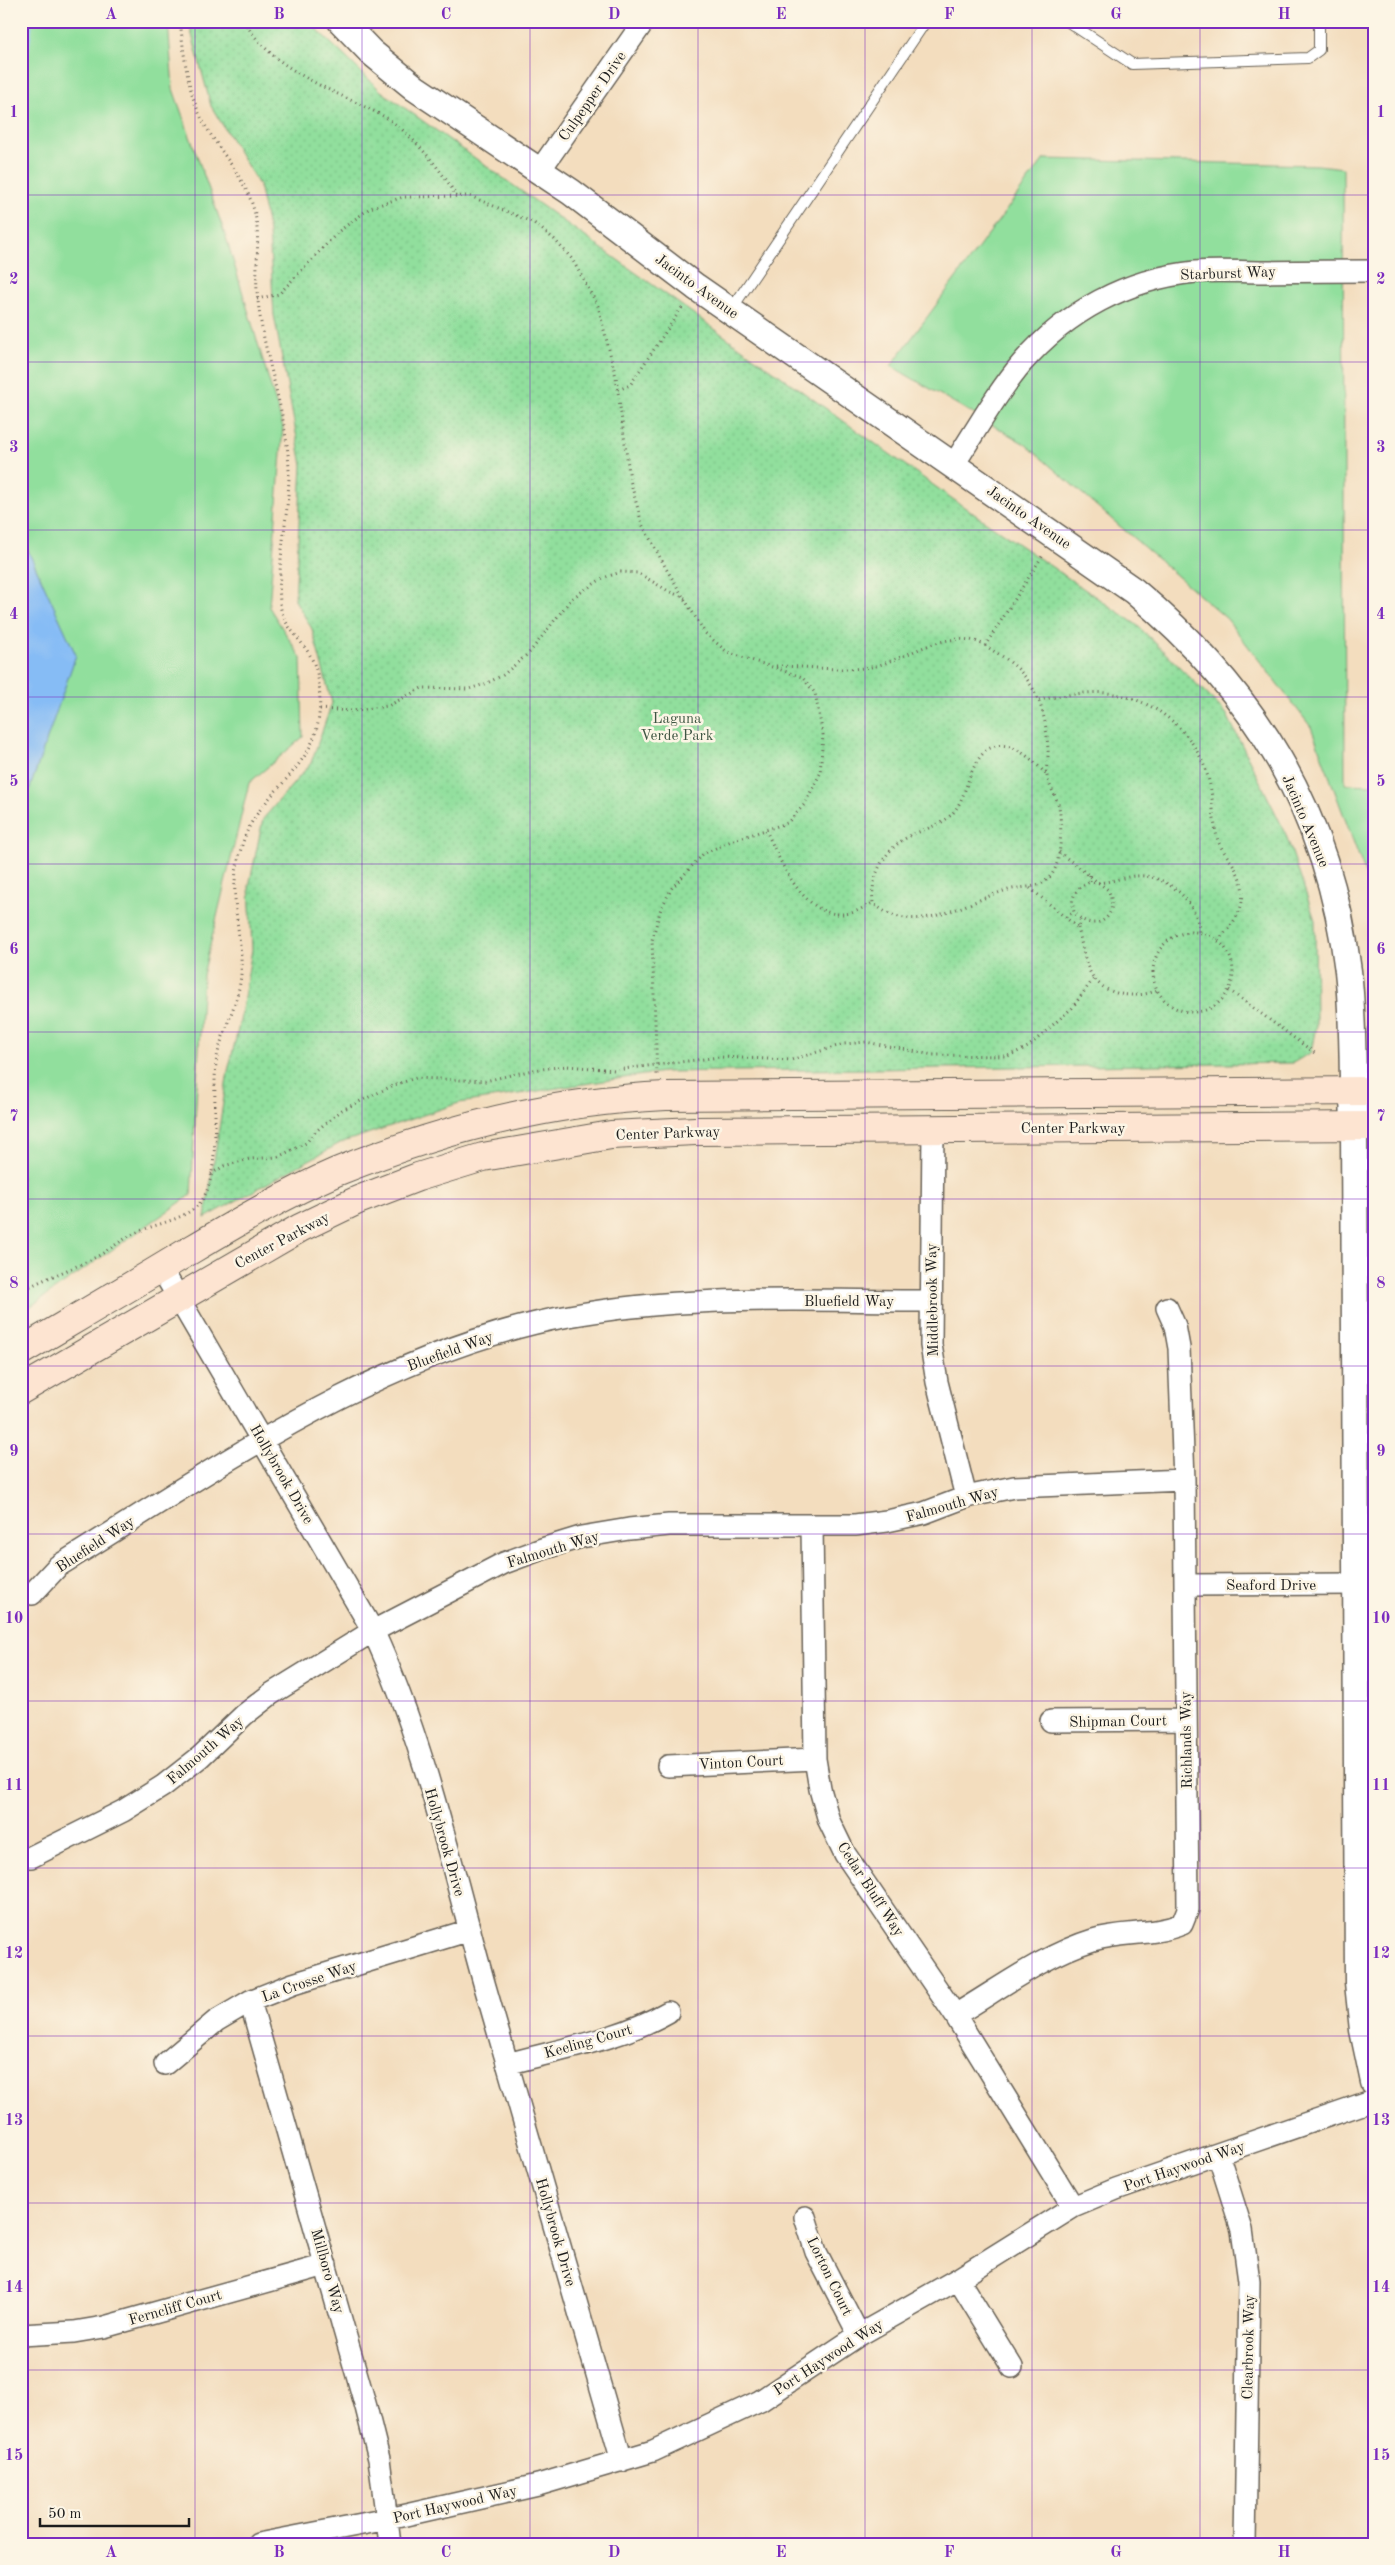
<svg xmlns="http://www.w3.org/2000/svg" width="1395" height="2565" font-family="'Old Standard TT',serif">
<defs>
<pattern id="park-dots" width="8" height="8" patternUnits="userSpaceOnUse" patternTransform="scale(1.25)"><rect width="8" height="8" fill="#91df9d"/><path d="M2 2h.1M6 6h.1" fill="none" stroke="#7cbf87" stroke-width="1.8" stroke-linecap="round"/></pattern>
</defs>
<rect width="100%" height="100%" fill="#fcf5e5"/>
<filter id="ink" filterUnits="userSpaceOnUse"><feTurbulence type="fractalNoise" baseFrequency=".02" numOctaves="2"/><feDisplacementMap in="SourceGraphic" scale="10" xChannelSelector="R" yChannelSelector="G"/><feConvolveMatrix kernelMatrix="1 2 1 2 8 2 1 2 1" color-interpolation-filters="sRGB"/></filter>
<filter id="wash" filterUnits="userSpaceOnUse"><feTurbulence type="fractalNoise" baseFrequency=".0096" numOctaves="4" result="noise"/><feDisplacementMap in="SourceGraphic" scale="20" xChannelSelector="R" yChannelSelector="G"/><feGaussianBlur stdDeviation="1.12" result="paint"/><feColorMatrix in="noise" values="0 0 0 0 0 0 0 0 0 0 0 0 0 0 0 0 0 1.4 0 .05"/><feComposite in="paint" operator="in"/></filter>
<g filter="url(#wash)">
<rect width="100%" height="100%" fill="#f3ddbe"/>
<!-- grass -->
<path fill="#91df9d" stroke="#567e5c" d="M21,21H168L173,89L225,234L283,427L269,607L301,658L303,737L249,783L203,975L191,1195L21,1313Z
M1044,159L1318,165L1343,168L1345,784L1374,785V897L1311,727L1227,619L1025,444L891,366Z"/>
<!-- park -->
<path fill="url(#park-dots)" stroke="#567e5c" d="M191,21H308L381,91L964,507L1137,625L1226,713L1285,832L1315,920L1316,1026L1311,1052L1293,1063L663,1072L459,1103L340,1143L205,1218L228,1071L240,1021L252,949L249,886L263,819L311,763L332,703L312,629L295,600L302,465L274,315L269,232L259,185L211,106L191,31Z"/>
<!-- water -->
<path fill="#86bcf5" stroke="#516c88" d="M21,535L76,655L21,814Z"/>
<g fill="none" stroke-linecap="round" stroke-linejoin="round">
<!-- stream -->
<path stroke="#86bcf5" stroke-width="6" d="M21,89L30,21"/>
</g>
</g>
<g filter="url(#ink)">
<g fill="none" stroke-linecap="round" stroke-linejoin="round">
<!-- service casing -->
<g stroke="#676055" stroke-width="12">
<path id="service" d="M1067,21L1132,64L1308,58L1319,50V21
M731,310L926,21"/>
</g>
<!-- minor casing -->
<g stroke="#676055" stroke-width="24">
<path id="minor" d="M540,170L644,21
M954,464C975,432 997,392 1022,363C1067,311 1127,279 1195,272C1218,270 1241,272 1264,272C1300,271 1337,271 1374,271
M933,1129L931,1345L937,1382L966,1497
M161,1268L373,1631C425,1742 451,1865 484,1983C529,2143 576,2302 622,2461
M812,1525L815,1759L820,1789L829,1821L845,1854L955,2015L1073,2207
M1186,1585L1356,1584
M32,1594L58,1566C217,1468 382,1350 569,1316C687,1294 810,1301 930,1301
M1051,1721L1185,1720
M668,1766L815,1759
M31,1857L123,1811L163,1786L200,1757L244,1715L271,1694L373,1631L504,1563L542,1549L581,1537L629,1529L669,1525H855L887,1521L924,1513L966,1497L1014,1487L1184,1480
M250,2001L366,2407L379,2459L390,2544
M955,2015C999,1989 1044,1955 1093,1940C1124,1931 1153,1936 1182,1924L1188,1909L1184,1480L1179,1348L1175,1326L1167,1308
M165,2064L216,2021L250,2001L293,1984L470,1930
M507,2064C561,2049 619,2040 668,2012
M1218,2154L1242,2230L1249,2281L1245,2544
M805,2217L816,2252L859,2335
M958,2279L1012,2367
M21,2335L74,2332L104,2327L326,2265
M258,2544L388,2519L538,2485L653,2451L760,2401L859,2335L958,2279L1073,2207L1116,2189L1374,2100"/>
</g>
<!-- tertiary casing -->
<g stroke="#676055" stroke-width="29">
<path id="tertiary" d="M341,21L371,52L415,88L571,192L696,287L1134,591C1255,692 1329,812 1348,971C1354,1022 1352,1075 1354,1126L1358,1983L1363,2030L1374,2082"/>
</g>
<!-- secondary casing -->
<g stroke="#676055" stroke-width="30">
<path id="secondary" d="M21,1351C75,1319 130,1287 184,1254C233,1225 283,1195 336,1172C441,1129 552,1101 666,1096L1374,1091
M21,1390L300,1228L358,1200L418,1177L483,1157L611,1135L695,1131L1374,1126"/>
</g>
<!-- path -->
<path stroke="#676055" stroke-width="3" stroke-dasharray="1 4" stroke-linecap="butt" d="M244,21C276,74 333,89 385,117C408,130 444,172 456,196
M257,299L279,294L339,231L370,208L403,197L470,196L534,223L554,239L572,259L598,306L616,377L630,480L642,524L667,570L705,633L727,652L802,677L815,693L823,735L820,774L804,805L787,823L731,841L703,854L672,888L661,908L652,940L657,1075
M618,390L630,385L683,306
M985,646L1043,555
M776,666C807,666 840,672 871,667C906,660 937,632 975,641C982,643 989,648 995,652C1034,674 1046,707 1048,750C1049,758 1045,767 1047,776C1049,787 1057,797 1059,807C1062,823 1062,861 1052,874C1040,891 1025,885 1008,890C965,901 915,940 873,903C870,874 886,846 914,834C927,828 941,825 951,815C964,802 966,782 974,767C994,726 1026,752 1046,774
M1039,700C1060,696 1085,691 1107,693C1153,698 1193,729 1207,774C1214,794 1212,817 1217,837C1219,846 1227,856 1232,863C1252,894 1242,916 1218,940
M320,709L351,711L388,706L422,688L469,689L485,684L503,675L530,652L572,598L603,578L621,572L638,573L670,592L685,598
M766,830C781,863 805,923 851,913C858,911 866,906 873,903
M1059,852L1108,890C1122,917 1093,936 1074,912
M1090,875V882C1106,885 1120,877 1136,876C1166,873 1199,903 1199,932
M1030,888L1078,928L1080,920
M1066,917L1074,912C1070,897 1075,888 1090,882
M1078,928C1082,943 1084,964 1093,977C1107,997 1138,999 1157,990
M1153 972a40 40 0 1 1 80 0a40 40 0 1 1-80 0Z
M1229,990L1316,1054
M211,1174L224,1166L250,1159L278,1157L306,1143L316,1131L342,1110L394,1085L416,1078L485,1081L533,1070L567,1066L615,1070L720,1057L791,1060L844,1044L866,1042L933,1055L1008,1056L1028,1047L1072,1008L1094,978
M21,1291C45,1278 70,1270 94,1258C107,1252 118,1242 131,1235C152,1224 179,1222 197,1206C225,1180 210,1094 217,1057C223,1029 239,1003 241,974C243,940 231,906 236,872C239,854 244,833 255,817C278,782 315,761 319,715C321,693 320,671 308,652C297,635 282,624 280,603C277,559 289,516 289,472C288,414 264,359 258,301C254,272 261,243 255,214C246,175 215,149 199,113C186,84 184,52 180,21"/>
<!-- service -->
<use href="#service" stroke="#fff" stroke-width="10"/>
<!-- minor -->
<use href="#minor" stroke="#fff" stroke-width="21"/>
<!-- tertiary -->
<use href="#tertiary" stroke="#fff" stroke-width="26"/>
<!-- secondary -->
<use href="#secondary" stroke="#fde4d1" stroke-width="28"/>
</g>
</g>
<!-- grid -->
<path fill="none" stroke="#7b2cbf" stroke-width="1" stroke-opacity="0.55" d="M195,21V2544M362,21V2544M530,21V2544M698,21V2544M865,21V2544M1032,21V2544M1200,21V2544M21,195H1374M21,362H1374M21,530H1374M21,697H1374M21,864H1374M21,1032H1374M21,1199H1374M21,1366H1374M21,1534H1374M21,1701H1374M21,1868H1374M21,2036H1374M21,2203H1374M21,2370H1374"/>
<g text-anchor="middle" stroke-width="5" stroke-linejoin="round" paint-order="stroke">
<!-- street labels -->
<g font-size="15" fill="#1c1c1c" stroke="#fcf5e5">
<text transform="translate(592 96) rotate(-55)" y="5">Culpepper Drive</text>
<text transform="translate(1228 273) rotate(-2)" y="5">Starburst Way</text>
<text transform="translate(697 286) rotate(36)" y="5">Jacinto Avenue</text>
<text transform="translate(1029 517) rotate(35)" y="5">Jacinto Avenue</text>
<text transform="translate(1306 821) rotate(67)" y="5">Jacinto Avenue</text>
<text x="1073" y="1133">Center Parkway</text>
<text transform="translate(668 1133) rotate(-2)" y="5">Center Parkway</text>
<text transform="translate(282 1240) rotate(-28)" y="5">Center Parkway</text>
<text transform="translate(932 1300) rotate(-91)" y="5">Middlebrook Way</text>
<text x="849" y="1306">Bluefield Way</text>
<text transform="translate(450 1351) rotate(-20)" y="5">Bluefield Way</text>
<text transform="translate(282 1474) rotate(60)" y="5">Hollybrook Drive</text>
<text transform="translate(952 1504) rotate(-16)" y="5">Falmouth Way</text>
<text transform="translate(95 1544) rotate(-33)" y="5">Bluefield Way</text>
<text transform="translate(553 1549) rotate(-17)" y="5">Falmouth Way</text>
<text x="1271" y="1590">Seaford Drive</text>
<text transform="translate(1118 1721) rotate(-1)" y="5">Shipman Court</text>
<text transform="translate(1186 1740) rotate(-91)" y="5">Richlands Way</text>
<text transform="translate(205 1750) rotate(-41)" y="5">Falmouth Way</text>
<text transform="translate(741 1762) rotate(-3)" y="5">Vinton Court</text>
<text transform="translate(445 1842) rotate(74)" y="5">Hollybrook Drive</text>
<text transform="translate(871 1889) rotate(57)" y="5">Cedar Bluff Way</text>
<text transform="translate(309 1981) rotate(-19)" y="5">La Crosse Way</text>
<text transform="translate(588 2041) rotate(-16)" y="5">Keeling Court</text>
<text transform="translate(1184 2166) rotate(-19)" y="5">Port Haywood Way</text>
<text transform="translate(556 2232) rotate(74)" y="5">Hollybrook Drive</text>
<text transform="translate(328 2271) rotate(74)" y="5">Millboro Way</text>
<text transform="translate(830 2276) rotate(64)" y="5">Lorton Court</text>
<text transform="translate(175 2307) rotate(-16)" y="5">Ferncliff Court</text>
<text transform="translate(1248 2347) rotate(-89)" y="5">Clearbrook Way</text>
<text transform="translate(828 2357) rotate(-33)" y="5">Port Haywood Way</text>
<text transform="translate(455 2504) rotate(-13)" y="5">Port Haywood Way</text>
</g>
<!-- park labels -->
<g font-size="15" fill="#3f5643" stroke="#fcf5e5">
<text x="677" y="723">Laguna<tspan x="677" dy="17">Verde Park</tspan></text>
</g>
</g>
<!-- margin -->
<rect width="1395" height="2565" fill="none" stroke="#fcf5e5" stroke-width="55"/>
<!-- scale -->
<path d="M40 2518v8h149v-8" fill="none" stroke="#1c1c1c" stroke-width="2.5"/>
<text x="48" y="2518" font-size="15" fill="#1c1c1c" stroke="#fcf5e5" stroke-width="4" paint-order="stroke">50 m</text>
<rect x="28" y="28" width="1340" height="2510" fill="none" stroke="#7b2cbf" stroke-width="2"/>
<g font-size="16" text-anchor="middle" font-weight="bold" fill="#7b2cbf">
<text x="111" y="19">A</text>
<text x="279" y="19">B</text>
<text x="446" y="19">C</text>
<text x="614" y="19">D</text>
<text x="781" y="19">E</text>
<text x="949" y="19">F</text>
<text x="1116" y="19">G</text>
<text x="1284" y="19">H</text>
<text x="14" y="117">1</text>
<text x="1381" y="117">1</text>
<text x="14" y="284">2</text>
<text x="1381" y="284">2</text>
<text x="14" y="452">3</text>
<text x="1381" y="452">3</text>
<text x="14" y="619">4</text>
<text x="1381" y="619">4</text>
<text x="14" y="786">5</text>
<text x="1381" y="786">5</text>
<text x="14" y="954">6</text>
<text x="1381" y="954">6</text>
<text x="14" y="1121">7</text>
<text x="1381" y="1121">7</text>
<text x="14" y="1288">8</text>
<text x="1381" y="1288">8</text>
<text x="14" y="1456">9</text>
<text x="1381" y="1456">9</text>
<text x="14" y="1623">10</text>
<text x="1381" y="1623">10</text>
<text x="14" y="1790">11</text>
<text x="1381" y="1790">11</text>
<text x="14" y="1958">12</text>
<text x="1381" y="1958">12</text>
<text x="14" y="2125">13</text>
<text x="1381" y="2125">13</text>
<text x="14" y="2292">14</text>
<text x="1381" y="2292">14</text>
<text x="14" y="2460">15</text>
<text x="1381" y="2460">15</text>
<text x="111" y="2557">A</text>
<text x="279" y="2557">B</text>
<text x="446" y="2557">C</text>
<text x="614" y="2557">D</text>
<text x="781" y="2557">E</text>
<text x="949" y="2557">F</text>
<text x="1116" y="2557">G</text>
<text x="1284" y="2557">H</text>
</g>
</svg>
